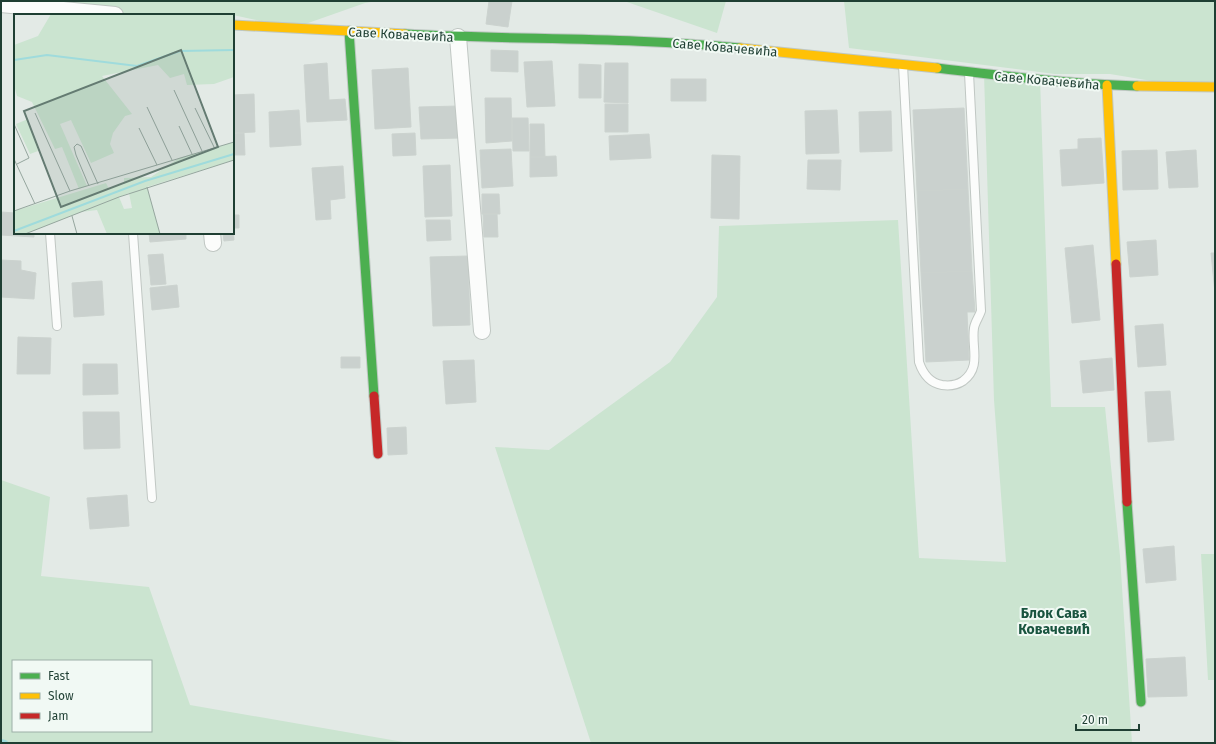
<svg xmlns="http://www.w3.org/2000/svg" width="1216" height="744" font-family="'Fira Sans',sans-serif">
<rect width="100%" height="100%" fill="#e3eae6"/>
<!-- green -->
<path fill="#cbe4d0" fill-rule="evenodd" d="M1,1H377L365,3L294,28L233,15H115Z
M624,1H726L717,33Z
M844,1H1215V88L1188,87L1110,74H1055L849,48Z
M984,74L1040,78L1051,407H1105L1120,556L1132,743H591L495,447L549,450L670,362L717,297L719,226L898,220L919,558L1006,562L994,400Z
M1,480L50,497L41,576L149,587L190,705L409,743H1ZM13,661H151V731H13Z
M1201,554H1215V680H1208Z"/>
<g fill="none" stroke-linecap="round" stroke-linejoin="round">
<!-- stream -->
<path stroke="#9fdbdc" stroke-width="6" d="M1,742L5,743"/>
</g>
<!-- building -->
<path fill="#cad1ce" stroke="#ccd3cf" d="M489,1H512L508,27L486,24Z
M491,50L518,51V72L491,71Z
M552,61L555,106L527,107L524,62Z
M327,63L329,100L345,99L347,120L307,122L304,65Z
M605,63H628V103L604,102Z
M579,64L601,65V98H579Z
M408,68L411,127L375,129L372,70Z
M671,79H706V101H671Z
M254,94L255,132L233,133V95Z
M485,98H511L512,141L486,143Z
M605,104H628V132H605Z
M459,106L460,138L421,139L419,107Z
M964,108L968,189L917,191L913,110Z
M299,110L301,145L270,147L269,112Z
M837,110L839,153L806,154L805,111Z
M891,111L892,151L860,152L859,112Z
M512,118H528L529,151H513Z
M530,124H544L545,157H530Z
M244,133L245,155H233V134Z
M415,133L416,155L393,156L392,134Z
M649,134L651,158L610,160L609,136Z
M1101,138L1104,183L1062,186L1060,150L1078,149V139Z
M511,149L513,186L482,188L480,150Z
M1157,150L1158,189L1123,190L1122,151Z
M1196,150L1198,187L1169,188L1166,152Z
M712,155L740,156L739,219L711,218Z
M556,156L557,176L530,177V157Z
M808,160H841L840,190L807,189Z
M450,165L452,216L425,217L423,166Z
M343,166L345,198L330,200L331,219L316,220L312,168Z
M968,189L972,271L921,273L917,191Z
M482,194H499L500,214H482Z
M233,211V215H239V228H233L234,240L224,241L223,233H233Z
M1,212L15,213V233H34V237L1,235Z
M483,214H497L498,237H484Z
M426,220H450L451,240L427,241Z
M149,233H186V239L150,242Z
M1156,240L1158,275L1130,277L1127,242Z
M1093,245L1100,320L1072,323L1065,248Z
M1211,253H1215V293Z
M163,254L166,284L151,285L148,255Z
M468,256L470,325L433,326L430,257Z
M1,260L21,261V270L36,273L34,299L1,297Z
M972,271L975,312H967L969,360L926,362L921,273Z
M102,281L104,315L74,317L72,283Z
M177,285L179,307L152,310L150,288Z
M1163,324L1166,365L1138,367L1135,326Z
M18,337L51,338L50,374H17Z
M341,357H360V368H341Z
M1112,358L1114,390L1083,393L1080,361Z
M474,360L476,402L446,404L443,361Z
M83,364H117L118,394L83,395Z
M1170,391L1174,440L1148,442L1145,392Z
M83,412H119L120,448L84,449Z
M406,427L407,454L388,455L387,428Z
M127,495L129,526L90,529L87,498Z
M1174,546L1176,580L1146,583L1143,549Z
M1185,657L1187,696L1148,697L1146,659Z"/>
<g fill="none" stroke-linecap="round" stroke-linejoin="round">
<!-- lane casing -->
<g stroke="#c0c7c3" stroke-width="10">
<path id="lane" d="M903,65L919,362C923,374 930,383 942,385C949,386 957,385 963,381C982,367 971,347 974,328C975,322 979,317 981,311L969,73
M50,233L57,326
M133,233L152,498"/>
</g>
<!-- street casing -->
<g stroke="#c0c7c3" stroke-width="18">
<path id="street" d="M1,4L115,15
M458,37L482,331
M212,233L213,243"/>
</g>
<!-- fast casing -->
<g stroke="#bfc8c3" stroke-width="11">
<path id="fast" d="M349,31L374,396
M405,34C516,40 629,37 740,48
M937,68C1003,76 1071,84 1137,86
M1127,502L1141,702"/>
</g>
<!-- slow casing -->
<g stroke="#bfc8c3" stroke-width="11">
<path id="slow" d="M233,25L405,34
M740,48L937,68
M1107,85L1116,264
M1137,86L1215,87"/>
</g>
<!-- jam casing -->
<g stroke="#bfc8c3" stroke-width="11">
<path id="jam" d="M1116,264L1127,502
M374,396L378,454"/>
</g>
<!-- lane -->
<use href="#lane" stroke="#fbfcfb" stroke-width="8"/>
<!-- street -->
<use href="#street" stroke="#fbfcfb" stroke-width="16"/>
<!-- fast -->
<use href="#fast" stroke="#4caf50" stroke-width="9"/>
<!-- slow -->
<use href="#slow" stroke="#ffc107" stroke-width="9"/>
<!-- jam -->
<use href="#jam" stroke="#c62828" stroke-width="9"/>
</g>
<g text-anchor="middle" stroke-width="4" stroke-linejoin="round" paint-order="stroke">
<!-- street labels -->
<g font-size="13" fill="#1f3f33" stroke="#f1f9f4">
<text transform="translate(401 34) rotate(3)" y="5">Саве Ковачевића</text>
<text transform="translate(725 47) rotate(5)" y="5">Саве Ковачевића</text>
<text transform="translate(1047 80) rotate(5)" y="5">Саве Ковачевића</text>
</g>
<!-- neighbourhood labels -->
<g font-size="14" font-weight="bold" fill="#19543f" stroke="#f1f9f4">
<text x="1054" y="618">Блок Сава<tspan x="1054" dy="16">Ковачевић</tspan></text>
</g>
</g>
<!-- overview -->
<g transform="translate(14 14)">
<rect width="220" height="220" fill="#e3eae6"/>
<path d="M37,0H220V63L200,70L173,71L170,60L156,64L144,51L88,62L118,100L111,102L99,119L96,130L100,139L77,149L57,106L46,110L73,172L65,175L48,133L41,135L18,88L3,82L0,71V31L24,22ZM14,105L24,137L16,140L2,110ZM220,128V146L133,173L146,220H93L83,196L67,198L11,220H0V197L92,169L95,175L110,170V164L137,163L165,144ZM115,179L118,194L110,195L105,183Z" fill="#cbe4d0" fill-rule="evenodd"/>
<path fill="none" stroke="#9fdbdc" stroke-width="2" d="M0,46L33,41L123,52L166,37L220,36M0,217L131,167L220,140"/>
<path fill="none" stroke="#95a69e" stroke-width="1" d="M160,76L188,137M133,93L158,146M181,94L200,133M21,99L56,177M0,110L15,144L3,150M165,112L178,140M125,114L143,151M0,145L21,190M75,172L62,141L60,133L63,130L67,132L84,170M133,173L146,220M0,197L56,177L220,128M58,202L63,220M11,220L105,183L220,146"/>
<path fill="#647b72" fill-opacity="0.15" stroke="#647b72" stroke-width="2" d="M167,36L204,133L47,193L10,97Z"/>
<rect width="220" height="220" fill="none" stroke="#1f3f33" stroke-width="2"/>
</g>
<!-- border -->
<rect width="1216" height="744" fill="none" stroke="#1f3f33" stroke-width="4"/>
<!-- legend -->
<rect x="12" y="660" width="140" height="72" fill="#f1f9f4" stroke="#9dafa7"/>
<rect x="20" y="673" width="20" height="6" fill="#4caf50" stroke="#9dafa7"/>
<text x="48" y="680" font-size="12" fill="#1f3f33">Fast</text>
<rect x="20" y="693" width="20" height="6" fill="#ffc107" stroke="#9dafa7"/>
<text x="48" y="700" font-size="12" fill="#1f3f33">Slow</text>
<rect x="20" y="713" width="20" height="6" fill="#c62828" stroke="#9dafa7"/>
<text x="48" y="720" font-size="12" fill="#1f3f33">Jam</text>
<!-- scale -->
<path d="M1076 724v6h63v-6" fill="none" stroke="#1f3f33" stroke-width="2"/>
<text x="1082" y="724" font-size="12" fill="#1f3f33" stroke="#f1f9f4" stroke-width="3" paint-order="stroke">20 m</text>
</svg>
